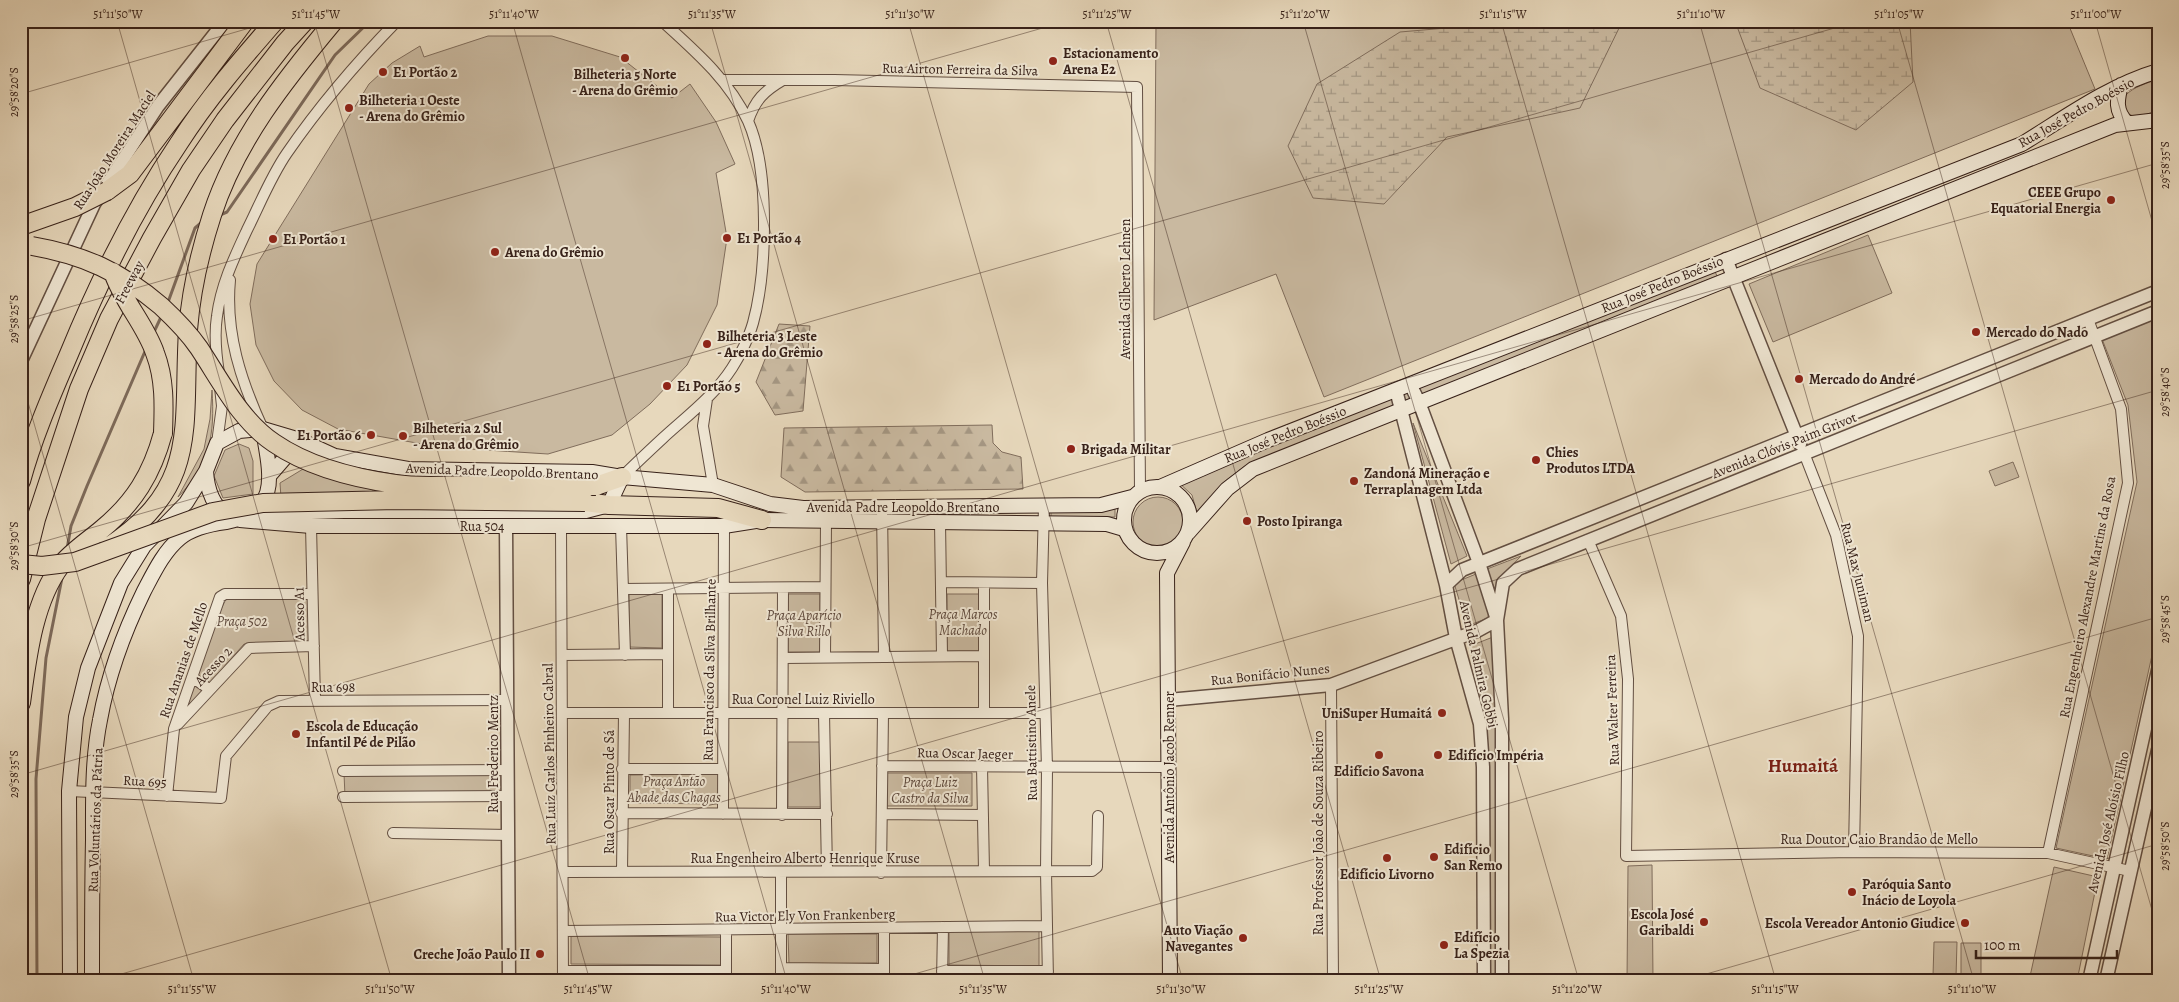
<svg xmlns="http://www.w3.org/2000/svg" width="2179" height="1002" font-family="Alegreya,serif">
<defs>
<pattern id="forest-firs" width="22" height="20" patternUnits="userSpaceOnUse" patternTransform="scale(1.25)"><rect width="22" height="20" fill="#c9b9a0"/><path d="M5 1l3.5 6h-7zM16 11l3.5 6h-7z" fill="#a49682"/></pattern>
<pattern id="wetland-marsh" width="20" height="14" patternUnits="userSpaceOnUse" patternTransform="scale(1.25)"><rect width="20" height="14" fill="#c9b9a0"/><path d="M1 5h8M5 5V1M11 12h8M15 12V8" fill="none" stroke="#a49682"/></pattern>
</defs>
<rect width="100%" height="100%" fill="#e7d8bc"/>
<filter id="stains"><feTurbulence type="fractalNoise" baseFrequency=".004" numOctaves="4"/><feColorMatrix values="0 0 0 0 .2 0 0 0 0 .09 0 0 0 0 .02 0 0 0 .5 -.17"/></filter>
<radialGradient id="worn" r=".72"><stop offset=".6" stop-color="#630" stop-opacity="0"/><stop offset="1" stop-color="#630" stop-opacity=".3"/></radialGradient>
<!-- green -->
<path fill="#c9b9a0" stroke="#806d5c" d="M1156,21H2067L2095,89L1324,397L1276,274L1154,320Z
M488,36H552L620,57L672,98L690,84L716,122L735,164L716,173L727,238L717,305L687,365L650,404L612,435L548,454L439,447L338,429L302,410L274,381L256,345L250,304L257,264L369,84L392,63L420,46L424,57Z
M2158,79V110C2148,114 2127,123 2125,106C2124,102 2123,98 2126,95C2133,87 2148,83 2158,79Z
M1868,235L1892,293L1773,342L1749,284Z
M1713,267L1717,276L1245,466L1224,482L1197,513L1192,495L1177,481Z
M2158,318V628L2107,859L2056,848L2137,482L2128,405L2102,339Z
M212,390C215,435 210,464 178,497L204,449L210,419Z
M1413,423L1467,556L1451,564Z
M239,444L249,448L253,461V494L223,498L214,476L225,450Z
M2013,462L2019,477L1995,486L1989,471Z
M308,466L373,480V492L281,498L280,483Z
M1133 522a25 25 0 1 1 50 0a25 25 0 1 1-50 0Z
M1051,508L1115,509V517H1051Z
M1521,556L1501,577L1496,593L1487,569Z
M1476,574L1489,609L1488,618L1467,626L1454,583Z
M629,591H662V648L629,647Z
M788,594H820V652H788Z
M947,594H979V651H947Z
M227,597H309V643L244,644L183,714L221,609Z
M1493,637L1496,745V981H1490L1489,764L1486,722L1470,646Z
M788,742H821V807H788Z
M504,772V794L345,796L344,774Z
M887,773H972V806H887Z
M719,774L718,804L630,803V775Z
M1652,865L1653,981H1627L1628,866Z
M2054,867L2098,877L2077,981H2029Z
M949,931H1039V966L949,965Z
M788,934H877V963L789,964Z
M571,936L722,937V965L571,964Z
M1934,942H1957L1956,977L1933,976Z
M1961,943H1981V976H1961Z"/>
<!-- forest -->
<path fill="url(#forest-firs)" stroke="#806d5c" d="M779,324L810,326L803,411L775,415L756,382Z
M992,425L993,443L1002,452L1021,457L1023,489L805,492L781,477L784,428Z"/>
<!-- wetland -->
<path fill="url(#wetland-marsh)" stroke="#806d5c" d="M1528,21H1632L1622,22L1580,108L1447,137L1384,204L1313,198L1288,146L1317,84L1400,32Z
M1735,21H1910L1913,82L1856,130L1760,88Z"/>
<g fill="none" stroke-linecap="round" stroke-linejoin="round">
<!-- stream -->
<path stroke="#7d6a5a" stroke-width="3" d="M220,215L227,212L335,55L370,21
M167,305L195,228L202,222
M153,334L162,315
M67,549L71,526L87,486L146,349
M37,981L36,779L46,658L62,578"/>
<!-- minor casing -->
<g stroke="#634f42" stroke-width="12">
<path id="minor" d="M723,80H834L1137,87L1140,491
M748,121C755,100 764,91 783,80
M230,280C225,333 241,381 263,429
M219,373C216,354 214,335 217,316C221,285 234,258 247,230C260,204 271,176 287,153C320,105 357,62 397,21
M707,399L703,426L713,485
M217,443L222,406L220,387
M1804,453L1836,535L1858,636L1854,852
M622,477C635,464 649,451 663,438C687,416 714,396 732,368C740,356 749,337 753,323C767,272 770,170 748,121C729,80 695,51 662,21
M1044,506L1042,583L1047,768L1046,871L1048,981
M882,509L884,657
M940,522L942,656
M311,526L315,701
M561,526L563,981
M621,526L625,655
M1588,540L1621,616L1628,679L1626,856L1854,852L2048,853L2130,871
M941,582L1042,583
M984,583V713
M623,589L825,587
M668,589V713
M562,655L668,654
M784,658L984,656
M825,658L826,521
M193,678L209,689
M1331,685L1333,981
M562,713H1044
M824,713L827,871
M178,724L249,648L314,646
M882,766L1168,767
M982,766L984,871
M622,769H722
M343,771L508,770
M69,791L221,798L226,756L268,706L279,701L508,700
M167,796L174,729L220,597L225,594H312
M343,797L508,796
M621,813L827,814
M723,814L724,526
M882,814L983,815
M782,815L783,588
M393,833L509,835
M2048,853L2128,483L2121,409L2088,319
M564,872L1092,871L1097,867L1098,816
M622,872L624,713
M781,872V981
M881,873L883,713
M884,928V981
M563,931L1046,926
M781,968L884,969
M563,971H726
M942,971H1048
M726,981V930
M942,981L943,927"/>
</g>
<!-- tertiary casing -->
<g stroke="#634f42" stroke-width="15">
<path id="tertiary" d="M1726,259L1800,444
M21,361L94,204L158,106L225,21
M1410,384L1419,402L1479,563L1497,620L1502,719V981
M1396,390L1446,585L1456,638L1480,724L1483,767L1484,981
M506,526L509,981
M1446,585L1462,570L2158,291
M1497,620L1503,583L1518,569L2158,311
M1168,700L1331,685L1477,631L1497,620
M2089,981L2158,670
M2106,981L2158,750"/>
</g>
<!-- secondary casing -->
<g stroke="#372119" stroke-width="16">
<path id="secondary" d="M2121,85C2117,100 2115,111 2127,123
M206,471C207,489 212,505 227,516
M270,475L296,445
M1124 520a33 33 0 1 1 66 0a33 33 0 1 1-66 0Z
M1160,487L1268,440L2022,144C2066,117 2108,86 2158,71
M265,517L311,512L344,511H586L609,505L622,477
M240,520L311,526H724L762,520L1107,524L1124,529
M1188,533L1227,489L1253,469L2115,125L2158,120
M70,981L69,791L76,717L88,668L121,583L144,546L186,503L206,471L217,443L239,431L263,429L300,440L335,456L408,469L592,472L622,477L713,485L770,504L803,508L1101,505L1132,497
M92,981C92,934 92,887 93,840C93,801 92,759 100,720C108,675 124,632 144,591C154,572 164,551 180,538C192,528 211,524 226,522C282,512 270,473 263,430
M1170,981L1167,573L1183,542"/>
</g>
<!-- motorway casing -->
<g stroke="#372119" stroke-width="20">
<path id="motorway" d="M107,191L130,174L245,21
M21,481C33,437 51,396 69,354C99,281 135,208 179,143C207,99 241,60 275,21
M596,486L622,477
M585,502L609,505L718,508L762,520
M108,547C201,486 182,426 188,330C191,291 200,252 212,215C236,141 284,81 334,21
M21,579L36,519L79,389L109,319L152,238L191,170L225,120L285,43L305,21
M21,703C27,659 33,602 61,565C71,552 88,541 101,530C134,503 152,474 163,433"/>
</g>
<!-- minor -->
<use href="#minor" stroke="#efe6d3" stroke-width="10"/>
<!-- tertiary -->
<use href="#tertiary" stroke="#efe6d3" stroke-width="12"/>
<!-- secondary -->
<use href="#secondary" stroke="#efe6d3" stroke-width="14"/>
<!-- motorway -->
<use href="#motorway" stroke="#e7d8bc" stroke-width="18"/>
<!-- motorway-bridge casing -->
<g stroke="#372119" stroke-width="20" stroke-linecap="butt">
<path id="motorway-bridge" d="M21,226L75,207L107,191
M32,246C84,255 121,272 161,306C175,319 188,332 199,348C221,381 240,420 274,443C309,467 353,478 395,484C422,488 451,485 478,485C517,485 557,486 596,486
M113,272C123,302 145,324 155,353C165,379 164,406 163,433
M21,564L42,566L75,562L213,512L263,503L397,500L585,502"/>
</g>
<!-- motorway-bridge -->
<use href="#motorway-bridge" stroke="#e7d8bc" stroke-width="18"/>
</g>
<!-- ticks -->
<path fill="none" stroke="#372119" stroke-width="1" stroke-opacity="0.45" d="M117,21L392,981M314,21L590,981M512,21L787,981M710,21L985,981M908,21L1183,981M1106,21L1381,981M1303,21L1579,981M1501,21L1776,981M1699,21L1974,981M1897,21L2158,931M2095,21L2158,242M21,94L274,21M21,321L1067,21M21,378L194,981M21,548L1859,21M21,775L2158,163M97,981L2158,390M890,981L2158,617M1682,981L2158,844"/>
<!-- markers -->
<g fill="#8f2418" stroke="#efe6d3" stroke-width="2">
<circle cx="625" cy="58" r="5"/>
<circle cx="1053" cy="61" r="5"/>
<circle cx="383" cy="72" r="5"/>
<circle cx="349" cy="108" r="5"/>
<circle cx="2111" cy="200" r="5"/>
<circle cx="727" cy="238" r="5"/>
<circle cx="273" cy="239" r="5"/>
<circle cx="495" cy="252" r="5"/>
<circle cx="1976" cy="332" r="5"/>
<circle cx="707" cy="344" r="5"/>
<circle cx="1799" cy="379" r="5"/>
<circle cx="667" cy="386" r="5"/>
<circle cx="371" cy="435" r="5"/>
<circle cx="403" cy="436" r="5"/>
<circle cx="1071" cy="449" r="5"/>
<circle cx="1536" cy="460" r="5"/>
<circle cx="1354" cy="481" r="5"/>
<circle cx="1247" cy="521" r="5"/>
<circle cx="1442" cy="713" r="5"/>
<circle cx="296" cy="734" r="5"/>
<circle cx="1379" cy="755" r="5"/>
<circle cx="1438" cy="755" r="5"/>
<circle cx="1434" cy="857" r="5"/>
<circle cx="1387" cy="858" r="5"/>
<circle cx="1852" cy="892" r="5"/>
<circle cx="1704" cy="922" r="5"/>
<circle cx="1965" cy="923" r="5"/>
<circle cx="1243" cy="938" r="5"/>
<circle cx="1444" cy="945" r="5"/>
<circle cx="540" cy="954" r="5"/>
</g>
<g text-anchor="middle" stroke-width="4" stroke-linejoin="round" paint-order="stroke">
<!-- poi labels -->
<g font-size="14" font-weight="bold" fill="#372119" stroke="#efe6d3" text-anchor="start">
<text x="1063" y="58">Estacionamento<tspan x="1063" dy="16">Arena E2</tspan></text>
<text x="393" y="77">E1 Portão 2</text>
<text x="625" y="79" text-anchor="middle">Bilheteria 5 Norte<tspan x="625" dy="16">- Arena do Grêmio</tspan></text>
<text x="359" y="105">Bilheteria 1 Oeste<tspan x="359" dy="16">- Arena do Grêmio</tspan></text>
<text x="2101" y="197" text-anchor="end">CEEE Grupo<tspan x="2101" dy="16">Equatorial Energia</tspan></text>
<text x="737" y="243">E1 Portão 4</text>
<text x="283" y="244">E1 Portão 1</text>
<text x="505" y="257">Arena do Grêmio</text>
<text x="1986" y="337">Mercado do Nado</text>
<text x="717" y="341">Bilheteria 3 Leste<tspan x="717" dy="16">- Arena do Grêmio</tspan></text>
<text x="1809" y="384">Mercado do André</text>
<text x="677" y="391">E1 Portão 5</text>
<text x="413" y="433">Bilheteria 2 Sul<tspan x="413" dy="16">- Arena do Grêmio</tspan></text>
<text x="361" y="440" text-anchor="end">E1 Portão 6</text>
<text x="1081" y="454">Brigada Militar</text>
<text x="1546" y="457">Chies<tspan x="1546" dy="16">Produtos LTDA</tspan></text>
<text x="1364" y="478">Zandoná Mineração e<tspan x="1364" dy="16">Terraplanagem Ltda</tspan></text>
<text x="1257" y="526">Posto Ipiranga</text>
<text x="1432" y="718" text-anchor="end">UniSuper Humaitá</text>
<text x="306" y="731">Escola de Educação<tspan x="306" dy="16">Infantil Pé de Pilão</tspan></text>
<text x="1448" y="760">Edifício Impéria</text>
<text x="1379" y="776" text-anchor="middle">Edifício Savona</text>
<text x="1444" y="854">Edifício<tspan x="1444" dy="16">San Remo</tspan></text>
<text x="1387" y="879" text-anchor="middle">Edifício Livorno</text>
<text x="1862" y="889">Paróquia Santo<tspan x="1862" dy="16">Inácio de Loyola</tspan></text>
<text x="1694" y="919" text-anchor="end">Escola José<tspan x="1694" dy="16">Garibaldi</tspan></text>
<text x="1955" y="928" text-anchor="end">Escola Vereador Antonio Giudice</text>
<text x="1233" y="935" text-anchor="end">Auto Viação<tspan x="1233" dy="16">Navegantes</tspan></text>
<text x="1454" y="942">Edifício<tspan x="1454" dy="16">La Spezia</tspan></text>
<text x="530" y="959" text-anchor="end">Creche João Paulo II</text>
</g>
<!-- street labels -->
<g font-size="14" fill="#372119" stroke="#efe6d3">
<text transform="translate(960 69) rotate(1)" y="5">Rua Airton Ferreira da Silva</text>
<text transform="translate(2076 112) rotate(-29)" y="5">Rua José Pedro Boéssio</text>
<text transform="translate(114 150) rotate(-57)" y="5">Rua João Moreira Maciel</text>
<text transform="translate(129 282) rotate(-62)" y="5">Freeway</text>
<text transform="translate(1662 284) rotate(-22)" y="5">Rua José Pedro Boéssio</text>
<text transform="translate(1125 289) rotate(-90)" y="5">Avenida Gilberto Lehnen</text>
<text transform="translate(1285 434) rotate(-22)" y="5">Rua José Pedro Boéssio</text>
<text transform="translate(1784 445) rotate(-22)" y="5">Avenida Clóvis Paim Grivot</text>
<text transform="translate(502 471) rotate(2)" y="5">Avenida Padre Leopoldo Brentano</text>
<text x="903" y="512">Avenida Padre Leopoldo Brentano</text>
<text x="482" y="531">Rua 504</text>
<text transform="translate(1858 572) rotate(76)" y="5">Rua Max Juniman</text>
<text transform="translate(2087 597) rotate(-79)" y="5">Rua Engenheiro Alexandre Martins da Rosa</text>
<text transform="translate(299 614) rotate(-91)" y="5">Acesso A1</text>
<text transform="translate(183 660) rotate(-71)" y="5">Rua Ananias de Mello</text>
<text transform="translate(1479 664) rotate(77)" y="5">Avenida Palmira Gobbi</text>
<text transform="translate(213 666) rotate(-47)" y="5">Acesso 2</text>
<text transform="translate(709 670) rotate(-89)" y="5">Rua Francisco da Silva Brilhante</text>
<text transform="translate(1270 674) rotate(-6)" y="5">Rua Bonifácio Nunes</text>
<text x="333" y="692">Rua 698</text>
<text x="803" y="704">Rua Coronel Luiz Riviello</text>
<text transform="translate(1612 710) rotate(-92)" y="5">Rua Walter Ferreira</text>
<text transform="translate(1031 743) rotate(-91)" y="5">Rua Battistino Anele</text>
<text transform="translate(965 753) rotate(1)" y="5">Rua Oscar Jaeger</text>
<text transform="translate(493 754) rotate(-90)" y="5">Rua Frederico Mentz</text>
<text transform="translate(549 754) rotate(-91)" y="5">Rua Luiz Carlos Pinheiro Cabral</text>
<text transform="translate(1169 777) rotate(-90)" y="5">Avenida Antônio Jacob Renner</text>
<text transform="translate(145 781) rotate(3)" y="5">Rua 695</text>
<text transform="translate(609 792) rotate(-90)" y="5">Rua Oscar Pinto de Sá</text>
<text transform="translate(95 820) rotate(-88)" y="5">Rua Voluntários da Pátria</text>
<text transform="translate(2108 822) rotate(-77)" y="5">Avenida José Aloísio Filho</text>
<text transform="translate(1318 833) rotate(-90)" y="5">Rua Professor João de Souza Ribeiro</text>
<text x="1879" y="844">Rua Doutor Caio Brandão de Mello</text>
<text x="805" y="863">Rua Engenheiro Alberto Henrique Kruse</text>
<text transform="translate(805 915) rotate(-1)" y="5">Rua Victor Ely Von Frankenberg</text>
</g>
<!-- park labels -->
<g font-size="14" font-style="italic" fill="#5c473b" stroke="#efe6d3">
<text x="963" y="619">Praça Marcos<tspan x="963" dy="16">Machado</tspan></text>
<text x="804" y="620">Praça Aparício<tspan x="804" dy="16">Silva Rillo</tspan></text>
<text x="242" y="626">Praça 502</text>
<text x="674" y="786">Praça Antão<tspan x="674" dy="16">Abade das Chagas</tspan></text>
<text x="930" y="787">Praça Luiz<tspan x="930" dy="16">Castro da Silva</tspan></text>
</g>
<!-- district labels -->
<g font-size="19" font-weight="bold" fill="#7a1f14" stroke="#efe6d3">
<text x="1803" y="772">Humaitá</text>
</g>
</g>
<!-- margin -->
<rect width="2179" height="1002" fill="none" stroke="#e7d8bc" stroke-width="55"/>
<!-- scale -->
<path d="M1976 950v8h141v-8" fill="none" stroke="#372119" stroke-width="2.5"/>
<text x="1984" y="950" font-size="15" fill="#372119" stroke="#efe6d3" stroke-width="4" paint-order="stroke">100 m</text>
<rect x="28" y="28" width="2124" height="946" fill="none" stroke="#372119" stroke-width="2"/>
<g font-size="12" text-anchor="middle" fill="#372119">
<text x="118" y="18">51°11'50"W</text>
<text x="316" y="18">51°11'45"W</text>
<text x="514" y="18">51°11'40"W</text>
<text x="712" y="18">51°11'35"W</text>
<text x="910" y="18">51°11'30"W</text>
<text x="1107" y="18">51°11'25"W</text>
<text x="1305" y="18">51°11'20"W</text>
<text x="1503" y="18">51°11'15"W</text>
<text x="1701" y="18">51°11'10"W</text>
<text x="1899" y="18">51°11'05"W</text>
<text x="2096" y="18">51°11'00"W</text>
<text transform="translate(14 92) rotate(-90)" y="4">29°58'20"S</text>
<text transform="translate(2165 165) rotate(-90)" y="4">29°58'35"S</text>
<text transform="translate(14 319) rotate(-90)" y="4">29°58'25"S</text>
<text transform="translate(2165 392) rotate(-90)" y="4">29°58'40"S</text>
<text transform="translate(14 546) rotate(-90)" y="4">29°58'30"S</text>
<text transform="translate(2165 619) rotate(-90)" y="4">29°58'45"S</text>
<text transform="translate(14 774) rotate(-90)" y="4">29°58'35"S</text>
<text transform="translate(2165 846) rotate(-90)" y="4">29°58'50"S</text>
<text x="192" y="993">51°11'55"W</text>
<text x="390" y="993">51°11'50"W</text>
<text x="588" y="993">51°11'45"W</text>
<text x="786" y="993">51°11'40"W</text>
<text x="983" y="993">51°11'35"W</text>
<text x="1181" y="993">51°11'30"W</text>
<text x="1379" y="993">51°11'25"W</text>
<text x="1577" y="993">51°11'20"W</text>
<text x="1775" y="993">51°11'15"W</text>
<text x="1972" y="993">51°11'10"W</text>
</g>
<rect width="100%" height="100%" filter="url(#stains)"/>
<rect width="100%" height="100%" fill="url(#worn)"/>
</svg>
